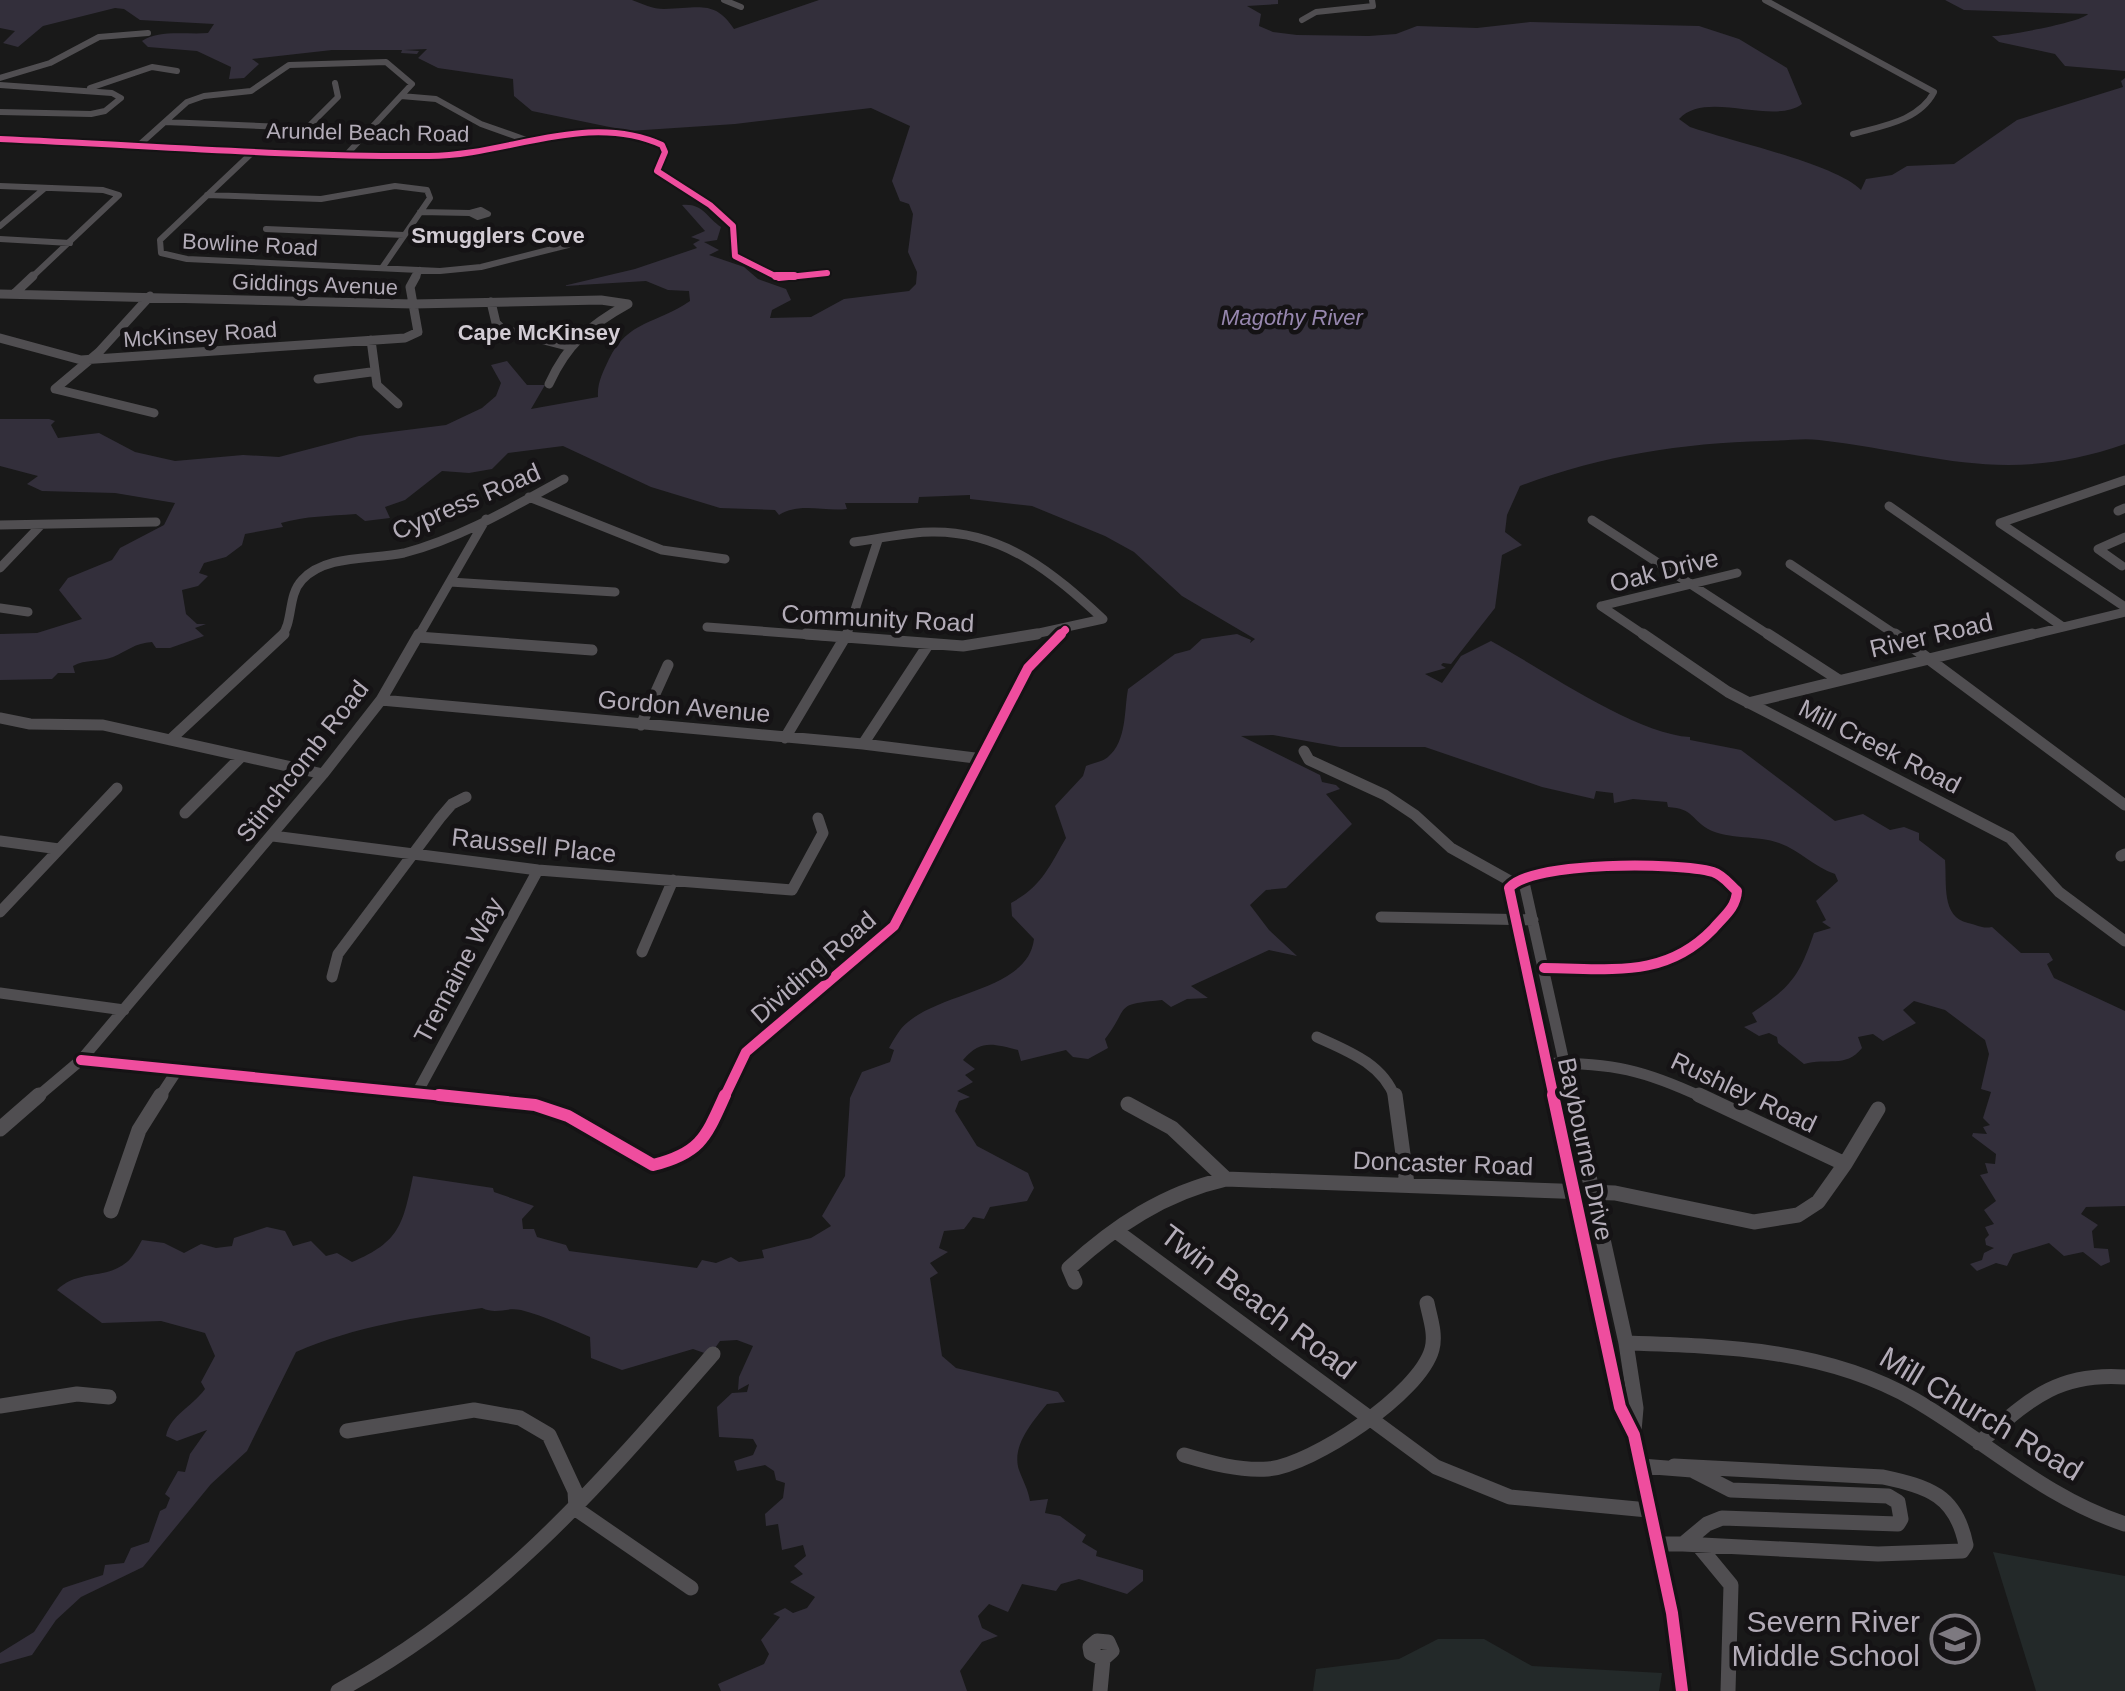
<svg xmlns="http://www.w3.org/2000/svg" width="2125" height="1691" font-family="Arial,sans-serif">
<rect width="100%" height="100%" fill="#191919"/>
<!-- green -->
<path fill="#232929" d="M1993,1552L2125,1576V1691H2036Z
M1438,1639H1484L1532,1666L1662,1673L1659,1691H1313L1316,1669L1399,1659Z"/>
<!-- water -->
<path fill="#332f3b" d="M0,0H632C642,4 653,9 664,9C700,8 715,0 734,29L819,0H1278V4L1247,6L1261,14L1259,26L1273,32L1297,35L1369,36L1396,34L1417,26L1477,28L1530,22L1699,26L1739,39L1787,68L1802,104C1773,126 1706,89 1679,119L1690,127C1730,141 1836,164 1861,190L1866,179L1892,175L1907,166L1954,164L2017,120L2123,87L2121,81L2125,78V444C2004,486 1937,454 1819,440C1802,438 1783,441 1766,441C1681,443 1599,456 1520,486L1507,515L1505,532L1522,545L1502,555L1495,608L1451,664L1443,663L1441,665L1446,668L1425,674L1442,683L1461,656L1491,641C1544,670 1635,734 1690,737V740L1741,750L1835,821L1863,814L1890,830L1904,827L1919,833V840L1945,860C1947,884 1941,917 1968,923C1979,925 1981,929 1992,927L2021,953H2049L2053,960L2047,964L2054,978L2125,1011V1206L2086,1207L2081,1214L2098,1225L2092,1231L2094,1248L2108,1249L2110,1262L2101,1266L2083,1252L2064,1256L2049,1243L2013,1254L2007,1266L1996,1263L1977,1271L1970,1264L1982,1260L1984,1253L1994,1248L1986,1245L1985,1239L1989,1235L1985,1227L1994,1224L1984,1210L1996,1201L1980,1175L1988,1173L1985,1163L1995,1164L1996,1154L1972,1136L1973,1133L1987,1134L1983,1127L1990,1125L1983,1118L1991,1092L1981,1089L1989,1054L1985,1040L1945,1010L1914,1001L1903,1010L1916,1023L1883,1041L1873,1034L1858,1037L1862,1048C1845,1069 1827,1057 1804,1064L1778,1043L1777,1037L1769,1033L1759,1036L1744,1027L1757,1022L1752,1013C1791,987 1799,977 1814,933L1831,928L1822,922L1826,920L1816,901L1838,881L1835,874C1814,867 1801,851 1779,843C1758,835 1729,840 1708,829C1690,818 1694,809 1668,807L1667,802L1633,799L1614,803L1613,793L1596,791L1594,799L1542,787L1425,747H1340L1273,735L1241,736L1320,775L1322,782L1336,785L1340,789L1326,794L1352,824L1286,888L1266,890L1250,905L1269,930L1297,956L1269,950L1191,986L1208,998L1187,999L1171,1007L1162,1000C1112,1005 1131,1005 1105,1039L1108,1048L1088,1059L1073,1057L1066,1050L1021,1061L1018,1050C993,1044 981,1039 963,1060L975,1069L965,1075L973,1082L957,1091L970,1097L959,1101L955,1111L977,1146L1028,1173L1034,1188L1027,1201L990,1207L984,1219L973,1217L964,1229L944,1231L939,1248L948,1252L930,1263L938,1273L930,1278L942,1356L956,1368L1058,1392L1065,1402L1047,1404C1033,1421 1011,1446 1019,1470C1023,1481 1028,1489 1030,1501L1048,1499L1045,1513L1060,1516L1086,1535L1082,1542L1097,1551L1096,1556L1143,1570V1581L1127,1594L1079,1579L1061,1584L1056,1591L1022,1584L1008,1612L989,1604L978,1616L982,1628L998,1636L982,1642L960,1671L967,1691H721L718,1684L764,1664L769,1654L761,1640L780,1617L773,1614L785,1608L793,1613L807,1608L815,1597L790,1582L803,1574L794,1566L806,1556L803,1545L782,1550L778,1524L766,1526L765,1514L783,1498L785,1483L776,1480L774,1471L765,1465L737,1471L734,1461L753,1455L757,1446L753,1439L719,1437L717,1407L732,1393L747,1392L749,1384L738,1390L739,1377L753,1346L737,1340L720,1341L710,1355L693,1349L622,1370L591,1358L590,1337C568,1327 544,1316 521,1310C505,1307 497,1315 482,1308C417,1317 356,1326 296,1352L247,1451L211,1484L143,1567L81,1597L56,1620L32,1655L0,1664V1653L34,1632L63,1588L103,1575L105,1565L124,1563L131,1548L149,1542L160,1511L166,1508L170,1498L165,1494L178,1471L185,1472L190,1454L207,1430L177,1441L166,1436C171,1414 191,1408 205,1389L201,1382L215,1356L205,1333L161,1321L102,1323L57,1290C78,1269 106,1280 127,1262C133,1257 138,1247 142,1240L164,1243L184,1253L201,1244L216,1248L232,1246L234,1238L267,1227L285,1231L293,1246L311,1241L326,1256L337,1253L352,1262C400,1242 403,1224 413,1176L493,1188L494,1192L534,1206L522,1219L523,1229H534L537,1237L566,1245L569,1251L697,1268L702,1260L716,1263L731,1257L739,1262L764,1258L762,1250L811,1238L831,1226L822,1216L845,1176L850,1098L862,1072L890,1062L894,1050L889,1048C894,1039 900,1028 908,1022C944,991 1028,990 1034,939L1012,916L1011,903C1042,886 1049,867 1066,838L1055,806L1083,776L1086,766C1092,763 1102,762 1108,757C1127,741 1124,711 1128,689L1175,654L1190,650L1202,639L1237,634L1251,640L1250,643L1255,639L1182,596L1134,552L1105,536L1032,506L970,499V495L919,497L918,503H845L847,509C824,512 800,502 779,515L775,510L720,508L651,487L563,446L508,453L492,469L469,473L442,471L405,500L385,507L390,518L365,521L356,514C329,516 306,516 281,523L283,527L245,534L242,545L226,557L204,563L199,573L208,576L198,586L182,590L186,614L197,624H206L195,628L204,636L170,648H156L152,642C135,643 127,651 113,657C101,662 85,659 73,666L75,673H58L52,679L0,680V634L37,633L82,619L59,590L68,578L112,560L120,548L164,525L175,503L115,493L42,491L27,484L38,476L0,466V419H49L55,421L51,425L58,438L99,433L135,452L175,461L243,455L279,457L359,436L446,425L482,408L496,396L501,383L491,365L507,361L527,385H545L531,409L598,397C597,383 603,372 609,359C628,320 657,324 690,301L689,291L668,290L646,281L563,286L635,269L697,248L693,244L700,240L691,237L705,231L682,205C703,203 706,217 721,227L717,240L704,242L719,250L709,255L744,267L758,279L786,289L791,300L772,310L770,318L811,317L844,299L909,291L916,284L917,272L908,252L913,214L909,204L900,201L892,181L910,126L871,108L735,124L629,131L532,111L514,96L513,79L438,68L418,58L427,49L404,50L419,51L417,54L401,53L402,50H332L252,59L259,64L244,78L229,79L231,67L197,51L148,47L142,41C159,29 187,35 208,33L214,24L140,20L124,9L115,8L43,26L18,47L3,43L15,31L0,28Z
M1945,0H2125V71L2065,66L2055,54L1999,42L1992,36C2007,36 2082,22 2088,14L1964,10Z"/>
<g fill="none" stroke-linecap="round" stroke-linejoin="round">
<!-- minor-far3 -->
<path stroke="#504e51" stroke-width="6" d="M724,0L741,7
M1765,0L1934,92C1919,121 1882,126 1853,134
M1302,20L1316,12L1373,6L1372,0
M0,78L50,63L99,37L148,33
M0,85L112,93L121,98L105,111L91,114L0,112
M90,88L152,67L177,71
M401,96L436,99L481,124L532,142
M165,122L307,128L338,97L335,83
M0,139C142,145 286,157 429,156C507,156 586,111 662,145L665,152L657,171L710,205L733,226L735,256L779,278L827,273
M138,146L187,102L204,96L251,91L289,65L386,62L412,84L347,154
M254,151L160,240L161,253L187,259L440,271L481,267L568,245L557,243L552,246L556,248
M0,186L103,190L119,195L30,279
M207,195L321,199L395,186L427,190L430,198L382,268
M481,210L488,214L478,217L470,213Z
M420,212L470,213
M0,226L45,188
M266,229L404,235
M0,239L70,243
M415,279L420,270"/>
<!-- minor-far2 -->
<path stroke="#504e51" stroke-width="9" d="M776,276H794
M0,294L413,304L601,300L628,304
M14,294L33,276
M150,296L99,352L55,389L154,413
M491,302L496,323L502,329L567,346
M0,338L81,360L405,338L418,332L410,287L416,276
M371,340L377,385L398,404
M318,379L371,372
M549,384C567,344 590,325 628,304
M529,497L662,550L725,559
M1889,506L2063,627
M2118,511L2125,508
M1592,520L1772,637
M2000,523L2125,607
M2000,523L2125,480
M0,525L156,522
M854,542C880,539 906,532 932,532C1004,531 1053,573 1103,619
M1790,564L1899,637
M2122,566L2098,549L2125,537
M0,568L41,525
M450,582L615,592
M1601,606L1647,637
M1601,606L1737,573
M0,608L28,612
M707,627L839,637
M281,637C294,621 287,596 302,580C326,554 372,560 404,553C461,538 513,507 564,479
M418,637L486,519
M846,637L878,540
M1021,637L1103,619
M1058,637L1065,630
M2022,637L2125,612"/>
<!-- minor-far1 -->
<path stroke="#504e51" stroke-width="11" d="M806,634L963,646L1037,634
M1643,634L1728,692L2010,838L2059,892L2125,941
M1768,634L1839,680
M1895,634L2125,805
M418,637L592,650
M381,700L863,744L983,759
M1748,703L2032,634
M0,718L30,724L103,725L323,774
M641,725L668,665
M785,738L847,634
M170,740L284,634
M863,744L928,645
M1304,751L1309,760L1385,795L1415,815L1451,848L1512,882
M185,813L242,756
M273,836L538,870L792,890L823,833L818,818
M0,841L59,849
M2121,856L2125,854
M1523,878L1572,1098
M0,912L117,788
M1381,917L1533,920
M642,952L673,880
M1544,968C1608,968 1664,980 1713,929C1724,916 1736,908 1737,891C1729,884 1723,875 1713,872C1678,862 1532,861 1509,888L1554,1098
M332,977L338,954L440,818L452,804L466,797
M0,993L124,1010
M1317,1037C1348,1051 1383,1064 1395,1098
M81,1060L464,1098
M1547,1063C1613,1063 1644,1070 1704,1098
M418,1091L538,870
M36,1098L81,1060L323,774L381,700L419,634
M159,1098L178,1069
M724,1098L746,1052L894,926L1028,668L1061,634"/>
<!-- minor -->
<path stroke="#504e51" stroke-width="15" d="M439,1095L535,1105L568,1116L653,1165C701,1153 706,1137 725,1095
M1395,1095L1407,1184
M1553,1095L1620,1407L1634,1435L1672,1613L1682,1691
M1571,1095L1626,1343L1636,1408L1634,1431
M1128,1104L1172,1128L1226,1179
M0,1129L39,1095
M1845,1164L1878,1109
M111,1211L139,1130L161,1095
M1116,1231L1436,1467L1510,1497L1648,1510
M1075,1282L1069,1268C1115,1226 1164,1193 1226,1179L1615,1193L1754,1222L1798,1215L1818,1202L1845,1164L1699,1095
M1626,1343C1725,1346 1827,1349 1915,1400C1987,1442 2045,1498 2125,1524
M0,1406L77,1394L109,1397
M347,1431L474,1410L520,1418L549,1435L575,1491L576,1509L691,1588
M1979,1443C2028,1401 2056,1372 2125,1377
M1184,1455C1211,1463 1239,1471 1268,1469C1312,1465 1420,1394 1432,1349C1436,1334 1430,1318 1427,1303
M1641,1466L1692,1470L1731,1490L1888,1496L1898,1502L1901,1519L1898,1524L1722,1518L1707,1524L1683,1544H1656
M1674,1466L1883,1477C1929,1487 1956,1495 1966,1545L1962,1551L1878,1554L1683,1544
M1698,1545L1731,1585L1728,1691
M1097,1641L1108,1642L1112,1651L1103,1659L1091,1653L1090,1647Z
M338,1691C496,1605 597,1487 713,1354
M1100,1691L1103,1659"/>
<!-- cycleway-far3 casing -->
<g stroke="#151315" stroke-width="10">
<path id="cycleway-far3" d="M0,139C142,145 286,157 429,156C507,156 586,111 662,145L665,152L657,171L710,205L733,226L735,256L779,278L827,273"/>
</g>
<!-- cycleway-far2 casing -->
<g stroke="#151315" stroke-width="12">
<path id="cycleway-far2" d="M776,276H794
M1058,637L1065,630"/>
</g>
<!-- cycleway-far1 casing -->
<g stroke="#151315" stroke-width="16">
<path id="cycleway-far1" d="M1544,968C1608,968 1664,980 1713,929C1724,916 1736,908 1737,891C1729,884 1723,875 1713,872C1678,862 1532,861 1509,888L1554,1098
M81,1060L464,1098
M724,1098L746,1052L894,926L1028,668L1061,634"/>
</g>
<!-- cycleway casing -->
<g stroke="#151315" stroke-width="19">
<path id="cycleway" d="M439,1095L535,1105L568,1116L653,1165C701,1153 706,1137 725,1095
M1553,1095L1620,1407L1634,1435L1672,1613L1682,1691"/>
</g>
<!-- cycleway-far3 -->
<use href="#cycleway-far3" stroke="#ef4d9e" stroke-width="6"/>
<!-- cycleway-far2 -->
<use href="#cycleway-far2" stroke="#ef4d9e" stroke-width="8"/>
<!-- cycleway-far1 -->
<use href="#cycleway-far1" stroke="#ef4d9e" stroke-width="10"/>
<!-- cycleway -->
<use href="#cycleway" stroke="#ef4d9e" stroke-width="12"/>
</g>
<!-- icons -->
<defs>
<g id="school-ring" transform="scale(2.5)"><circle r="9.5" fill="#151315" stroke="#7d7980" stroke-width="1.5"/><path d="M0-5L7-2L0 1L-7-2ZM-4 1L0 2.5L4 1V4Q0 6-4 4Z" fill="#7d7980"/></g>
</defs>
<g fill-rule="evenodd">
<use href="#school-ring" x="1955" y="1639"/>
</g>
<g text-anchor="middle" stroke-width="9" stroke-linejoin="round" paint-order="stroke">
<!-- far-street labels -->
<g font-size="22" fill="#b3acb8" stroke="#151315">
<text transform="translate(368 132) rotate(1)" y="8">Arundel Beach Road</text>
<text transform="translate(250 244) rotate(3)" y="8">Bowline Road</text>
<text transform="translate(315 284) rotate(2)" y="8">Giddings Avenue</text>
<text transform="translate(200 334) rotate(-4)" y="8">McKinsey Road</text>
</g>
<!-- far-neighbourhood labels -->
<g font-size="22" font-weight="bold" fill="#d2ccd4" stroke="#151315">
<text x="498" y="243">Smugglers Cove</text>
<text x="539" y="340">Cape McKinsey</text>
</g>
<!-- far-water labels -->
<g font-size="22" font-style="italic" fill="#9787af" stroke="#151315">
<text x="1292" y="325">Magothy River</text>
</g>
<!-- street labels -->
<g font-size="25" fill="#b3acb8" stroke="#151315">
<text transform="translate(466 501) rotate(-23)" y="9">Cypress Road</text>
<text transform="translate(1664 570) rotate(-14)" y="9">Oak Drive</text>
<text transform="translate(878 618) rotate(3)" y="9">Community Road</text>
<text transform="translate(1931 635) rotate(-13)" y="9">River Road</text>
<text transform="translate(684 706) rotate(5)" y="9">Gordon Avenue</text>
<text transform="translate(1880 746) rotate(27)" y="9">Mill Creek Road</text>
<text transform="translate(302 761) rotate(-52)" y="9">Stinchcomb Road</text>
<text transform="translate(534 845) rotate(6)" y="9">Raussell Place</text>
<text transform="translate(813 967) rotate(-41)" y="9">Dividing Road</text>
<text transform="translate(458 970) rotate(-62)" y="9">Tremaine Way</text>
<text transform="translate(1744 1092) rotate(25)" y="9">Rushley Road</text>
<text transform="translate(1586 1149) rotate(78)" y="9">Baybourne Drive</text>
<text transform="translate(1443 1163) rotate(2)" y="9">Doncaster Road</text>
</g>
<!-- near-street labels -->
<g font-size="30" fill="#b3acb8" stroke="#151315">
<text transform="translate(1258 1302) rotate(37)" y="10">Twin Beach Road</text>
<text transform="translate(1981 1414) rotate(31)" y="10">Mill Church Road</text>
</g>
<!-- near-poi labels -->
<g font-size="30" fill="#b3acb8" stroke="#151315" text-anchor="end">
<text x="1920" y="1632">Severn River<tspan x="1920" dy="34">Middle School</tspan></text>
</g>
</g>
</svg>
